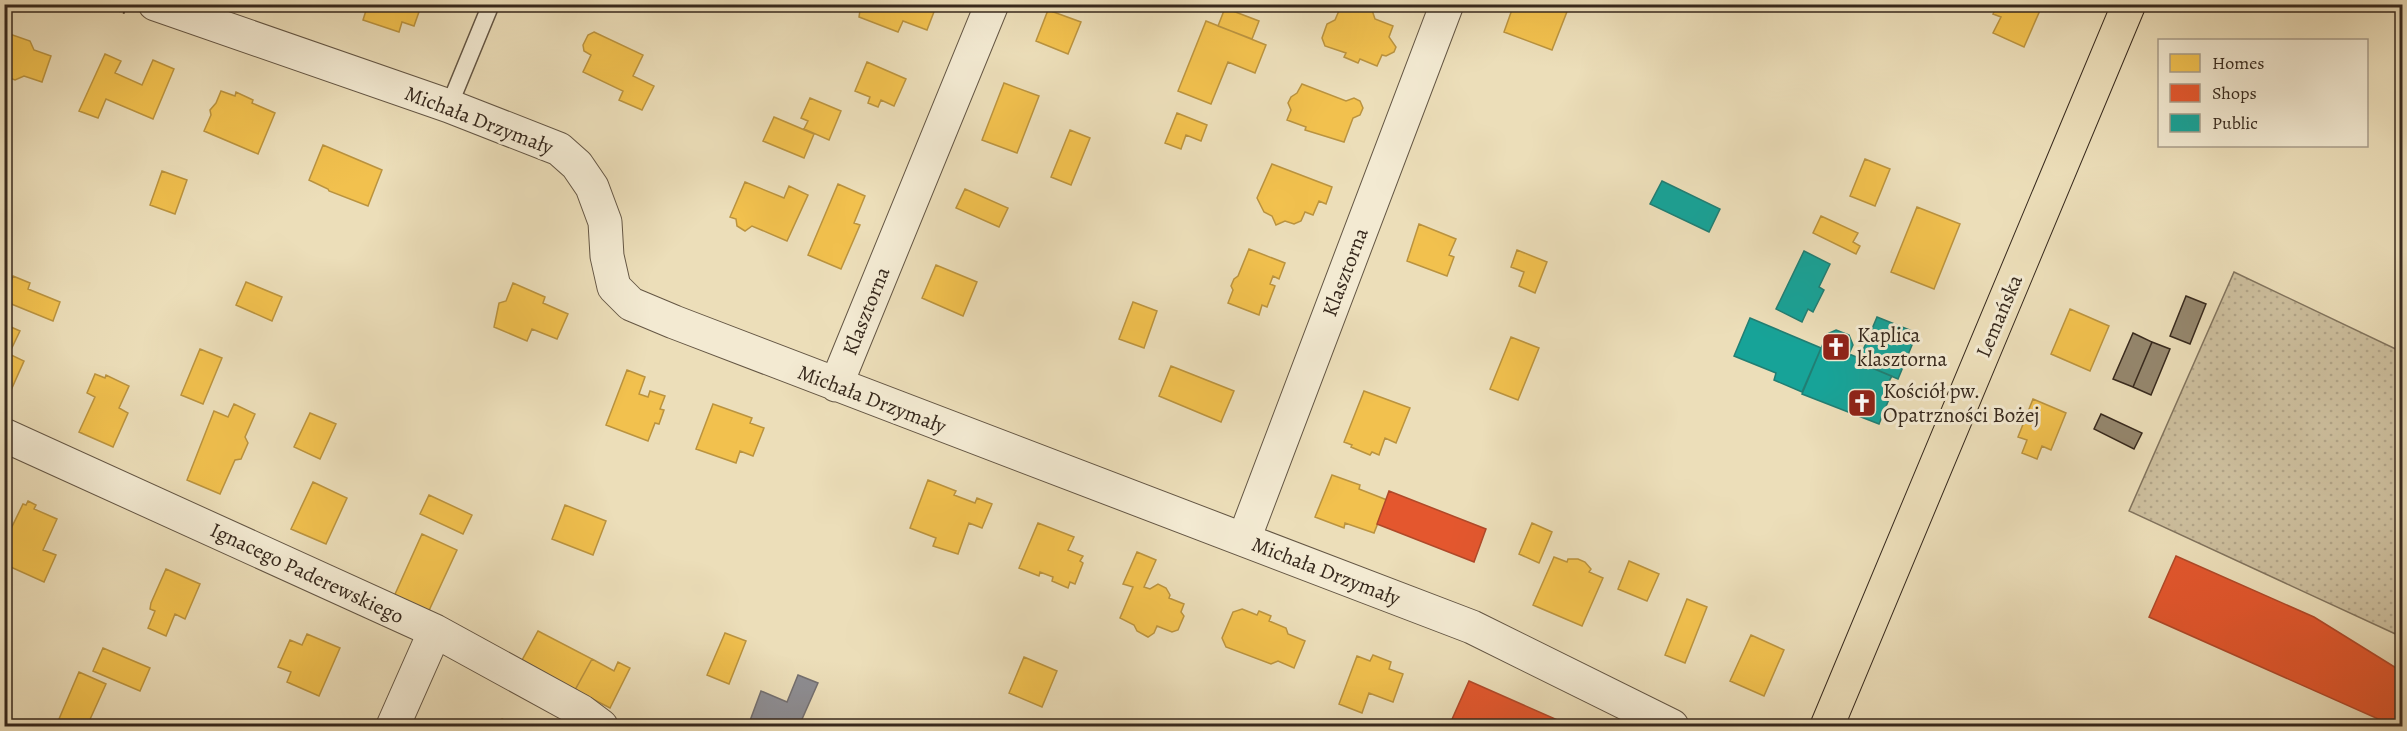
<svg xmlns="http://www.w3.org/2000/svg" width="2407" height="731" font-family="Alegreya,serif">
<defs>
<pattern id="grass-dots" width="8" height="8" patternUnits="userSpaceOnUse" patternTransform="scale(1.5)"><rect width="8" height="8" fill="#cdbf9e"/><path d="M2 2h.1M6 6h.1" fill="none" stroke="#b1a488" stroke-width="1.8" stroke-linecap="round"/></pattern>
</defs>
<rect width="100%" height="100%" fill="#ecdeb9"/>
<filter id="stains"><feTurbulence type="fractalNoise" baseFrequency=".00333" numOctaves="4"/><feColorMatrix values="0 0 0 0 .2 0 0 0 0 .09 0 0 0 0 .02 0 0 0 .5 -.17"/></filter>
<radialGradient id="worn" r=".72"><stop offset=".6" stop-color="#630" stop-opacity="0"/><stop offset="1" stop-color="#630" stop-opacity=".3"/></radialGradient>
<!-- grass -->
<path fill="url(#grass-dots)" stroke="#82745e" stroke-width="1.5" d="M2234,272L2402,352V637L2129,511Z"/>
<!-- homes -->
<path fill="#f2c14e" stroke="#ba933f" stroke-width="1.5" d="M368,4H408L420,9L414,26L402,22L399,32L363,20Z
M861,4H937L927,30L903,21L898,32L859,17Z
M1514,4H1570L1552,50L1504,32Z
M1998,4H2034L2041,8L2024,47L1993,33L2001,17L1993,14Z
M1341,6L1354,11L1362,6L1372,10L1375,19L1393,26L1389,37L1396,47L1394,52L1386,56L1382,55L1377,66L1360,59L1358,63L1344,57L1346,53L1325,46L1322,38L1327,24L1335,20Z
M1225,8L1259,21L1252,39L1218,26Z
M1048,10L1081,22L1068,54L1036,41Z
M1206,21L1266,45L1255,73L1228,62L1211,104L1178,91Z
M4,32L30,41L34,50L51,56L42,82L24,76L15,80L4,76Z
M594,32L643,55L633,76L654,86L642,110L619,100L623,91L583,72L591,55L584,51L583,45L588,35Z
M105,54L121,61L115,73L142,85L153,60L174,69L153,119L106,99L98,118L79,111Z
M867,62L906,79L894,106L881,100L878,107L868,103L870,97L855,91Z
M1004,83L1039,96L1017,153L982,140Z
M1302,84L1346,101L1354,98L1360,101L1363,108L1360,115L1353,118L1344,142L1305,130L1306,127L1287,120L1291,110L1288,103L1291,97L1297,93Z
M221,91L235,96L236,92L253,100L252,103L275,113L258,154L204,131L211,115L210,110L216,103Z
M810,98L841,111L829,140L804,129L808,121L801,118Z
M1177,113L1207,125L1201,141L1186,135L1181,149L1165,143Z
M774,117L814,134L804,158L763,141Z
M1070,130L1090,138L1071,185L1051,177Z
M323,145L382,170L368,206L329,191L328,189L309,180Z
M1865,159L1890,169L1875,206L1850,196Z
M1272,164L1332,187L1326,204L1319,201L1313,215L1305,212L1301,221L1294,224L1285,221L1276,225L1272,216L1264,212L1257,198Z
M162,171L187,180L175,214L150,205Z
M745,182L784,198L789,186L808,195L787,241L752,226L745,231L737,226L736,219L730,217Z
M838,184L865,196L854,223L860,225L841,269L808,255Z
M965,189L1008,208L999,227L956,208Z
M1917,207L1960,224L1934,289L1891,272Z
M1821,216L1858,233L1853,242L1860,246L1856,254L1813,233Z
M1419,224L1456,239L1449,255L1454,257L1447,276L1407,261Z
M1249,249L1285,263L1279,279L1273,276L1270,284L1275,286L1267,307L1262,305L1259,315L1228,303L1233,290L1231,286L1234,279L1238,276Z
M1517,250L1547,262L1535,293L1519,286L1524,272L1511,267Z
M936,265L977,282L963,316L922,298Z
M13,276L30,283L28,289L60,302L53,321L4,301Z
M246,282L282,297L272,321L236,305Z
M513,283L545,297L543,303L568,314L557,339L532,329L527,341L494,327L499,303L506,301Z
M1133,302L1157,311L1144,348L1119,339Z
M2070,309L2109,326L2090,371L2051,354Z
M4,324L20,331L9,354L24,361L8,397L4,395Z
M1511,337L1539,348L1518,400L1490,389Z
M200,349L222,358L203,404L181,395Z
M1171,366L1234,391L1221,422L1159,396Z
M627,370L645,377L639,394L648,397L650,391L665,396L660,409L664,410L659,424L655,423L648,441L606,425Z
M95,374L105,378L106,375L129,386L119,408L128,413L113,447L79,432L95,397L87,393Z
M1364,391L1410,408L1396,443L1385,438L1379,455L1372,452L1370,455L1351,447L1352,445L1344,442Z
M2033,399L2066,413L2051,450L2042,446L2037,459L2022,453L2027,440L2018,437Z
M234,404L255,414L245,437L248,443L241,459L235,460L220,494L187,480L214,411L228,417Z
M713,404L752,418L750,423L764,428L753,456L740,451L736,463L696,449Z
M310,413L336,424L320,459L294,447Z
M1332,475L1360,485L1359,489L1387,500L1374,533L1345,523L1344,528L1315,517Z
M928,480L956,491L954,495L975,503L977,498L992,504L982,528L969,523L958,554L933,546L936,538L910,528Z
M313,482L347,498L326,544L291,529Z
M429,495L472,515L463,534L420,514Z
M28,501L36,505L34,509L57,519L43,550L56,555L44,582L4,564V548L8,540L6,539L23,504L26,505Z
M565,505L606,521L593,555L552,539Z
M1038,523L1074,537L1068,550L1083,556L1080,561L1083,563L1075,584L1070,582L1068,588L1052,581L1053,577L1040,572L1039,576L1019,568Z
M1532,523L1552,532L1539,563L1519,554Z
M422,534L457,550L426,617L392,601Z
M1137,552L1156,560L1144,587L1150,589L1158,584L1166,588L1170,595L1169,598L1184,604L1181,612L1184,616L1178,630L1172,632L1157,626L1154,633L1148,637L1137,631L1134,625L1120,618L1133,587L1123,584Z
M1554,557L1567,562L1568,559H1578L1585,562L1591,569L1589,572L1603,578L1582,626L1533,605Z
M1629,561L1659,574L1647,601L1618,589Z
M166,569L200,584L185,619L175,614L166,636L148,628L155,611L150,609L151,603Z
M1687,599L1707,607L1685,663L1665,655Z
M1242,609L1257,615L1259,611L1271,616L1269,621L1286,628L1288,634L1305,641L1294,668L1278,661L1271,664L1226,647L1222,638L1233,612Z
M538,631L592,659L575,690L521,662Z
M725,633L746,641L729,684L707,675Z
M307,634L340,648L319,696L287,682L291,672L278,667L290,640L302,645Z
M1751,635L1784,650L1764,696L1730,681Z
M103,648L150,668L140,691L93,671Z
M1373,655L1391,662L1389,669L1403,674L1393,702L1369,693L1362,713L1339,704L1357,656L1370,661Z
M1024,657L1057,671L1042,707L1009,693Z
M592,659L614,671L618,662L630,668L610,708L575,690Z
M79,672L106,684L87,726H56Z
M502,719L516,726H498Z"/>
<!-- shops -->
<path fill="#e4572e" stroke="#b04929" stroke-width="1.5" d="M1389,491L1486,529L1474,562L1377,524Z
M2176,556L2314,617L2401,671L2402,668V726H2394L2149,617Z
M1469,681L1571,726H1449Z"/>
<!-- public -->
<path fill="#17a398" stroke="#217e73" stroke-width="1.5" d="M1662,181L1720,209L1709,232L1650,204Z
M1804,251L1830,264L1819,287L1824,290L1813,312L1808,309L1802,322L1776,309Z
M1877,317L1917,333L1898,379L1858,362Z
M1750,318L1821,348L1802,392L1774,380L1776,373L1734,356Z
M1836,330L1849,335L1853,345L1849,354L1859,358L1858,362L1892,376L1889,381L1895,384L1879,424L1802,394L1827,334Z"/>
<!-- industry -->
<path fill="#8d8d92" stroke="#736f6f" stroke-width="1.5" d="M798,675L818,683L799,726H748L761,691L787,702Z"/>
<!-- building -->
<path fill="#95876e" stroke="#37291d" stroke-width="1.5" d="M2186,296L2206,304L2190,344L2170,336Z
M2133,333L2152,342L2133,387L2113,379Z
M2152,342L2170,349L2151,395L2133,387Z
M2101,414L2142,433L2134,449L2094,429Z"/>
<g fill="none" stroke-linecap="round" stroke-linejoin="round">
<!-- lane casing -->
<g stroke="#645644" stroke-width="19">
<path id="lane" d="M449,106L491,4"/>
</g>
<!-- street casing -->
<g stroke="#645644" stroke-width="35">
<path id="street" d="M155,4L449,106L559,149L577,165L592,187L605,222L607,256L614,287L631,304L674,322L1472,627L1672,726
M836,385L992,4
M4,435L435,631L581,711L601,726
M1244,539L1447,4
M393,726L435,631"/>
</g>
<!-- primary casing -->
<g stroke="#37291d" stroke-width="35">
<path id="primary" d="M1827,726L2129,4"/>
</g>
<!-- path -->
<path stroke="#37291d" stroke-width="4" stroke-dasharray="4.5 3" stroke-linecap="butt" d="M102,4L125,12"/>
<!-- lane -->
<use href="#lane" stroke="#f3ead2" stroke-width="16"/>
<!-- street -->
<use href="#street" stroke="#f3ead2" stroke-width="33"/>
<!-- primary -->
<use href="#primary" stroke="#ecdeb9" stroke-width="33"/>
</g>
<!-- icons -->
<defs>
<g id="church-square" transform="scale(1.5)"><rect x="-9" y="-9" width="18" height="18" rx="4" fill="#8f2418" stroke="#f3ead2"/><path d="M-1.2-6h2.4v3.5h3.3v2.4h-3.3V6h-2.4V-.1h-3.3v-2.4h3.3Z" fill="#fff"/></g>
</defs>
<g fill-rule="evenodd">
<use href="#church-square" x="1836" y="347"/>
<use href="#church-square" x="1862" y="403"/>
</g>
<g text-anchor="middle" stroke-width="6" stroke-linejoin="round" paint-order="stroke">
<!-- street labels -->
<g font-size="21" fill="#37291d" stroke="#f3ead2">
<text transform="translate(479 120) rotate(21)" y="7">Michała Drzymały</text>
<text transform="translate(1345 272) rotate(-69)" y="7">Klasztorna</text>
<text transform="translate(866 311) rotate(-68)" y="7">Klasztorna</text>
<text transform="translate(1999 316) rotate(-67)" y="7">Lemańska</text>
<text transform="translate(872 399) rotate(21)" y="7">Michała Drzymały</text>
<text transform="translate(1326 571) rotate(21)" y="7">Michała Drzymały</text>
<text transform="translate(307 573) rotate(25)" y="7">Ignacego Paderewskiego</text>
</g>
<!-- poi labels -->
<g font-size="21" fill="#37291d" stroke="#f3ead2" text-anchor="start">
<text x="1857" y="342">Kaplica<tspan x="1857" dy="24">klasztorna</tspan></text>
<text x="1883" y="398">Kościół pw.<tspan x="1883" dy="24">Opatrzności Bożej</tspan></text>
</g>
</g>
<!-- margin -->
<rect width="2407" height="731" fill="none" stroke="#ecdeb9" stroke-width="24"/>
<rect x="6" y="6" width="2395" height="719" fill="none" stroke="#37291d" stroke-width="3"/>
<rect x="12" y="12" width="2383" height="707" fill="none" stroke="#37291d" stroke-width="1.5"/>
<!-- legend -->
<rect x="2158" y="39" width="210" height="108" fill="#f3ead2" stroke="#a89d8a" stroke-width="1.5"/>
<rect x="2170" y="54" width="30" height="18" fill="#f2c14e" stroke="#a89d8a" stroke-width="1.5"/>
<text x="2212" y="69" font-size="18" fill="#37291d">Homes</text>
<rect x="2170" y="84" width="30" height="18" fill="#e4572e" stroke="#a89d8a" stroke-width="1.5"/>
<text x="2212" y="99" font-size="18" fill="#37291d">Shops</text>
<rect x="2170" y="114" width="30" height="18" fill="#17a398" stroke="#a89d8a" stroke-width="1.5"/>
<text x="2212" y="129" font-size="18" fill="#37291d">Public</text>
<rect width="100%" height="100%" filter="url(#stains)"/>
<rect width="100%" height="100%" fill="url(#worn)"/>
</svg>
